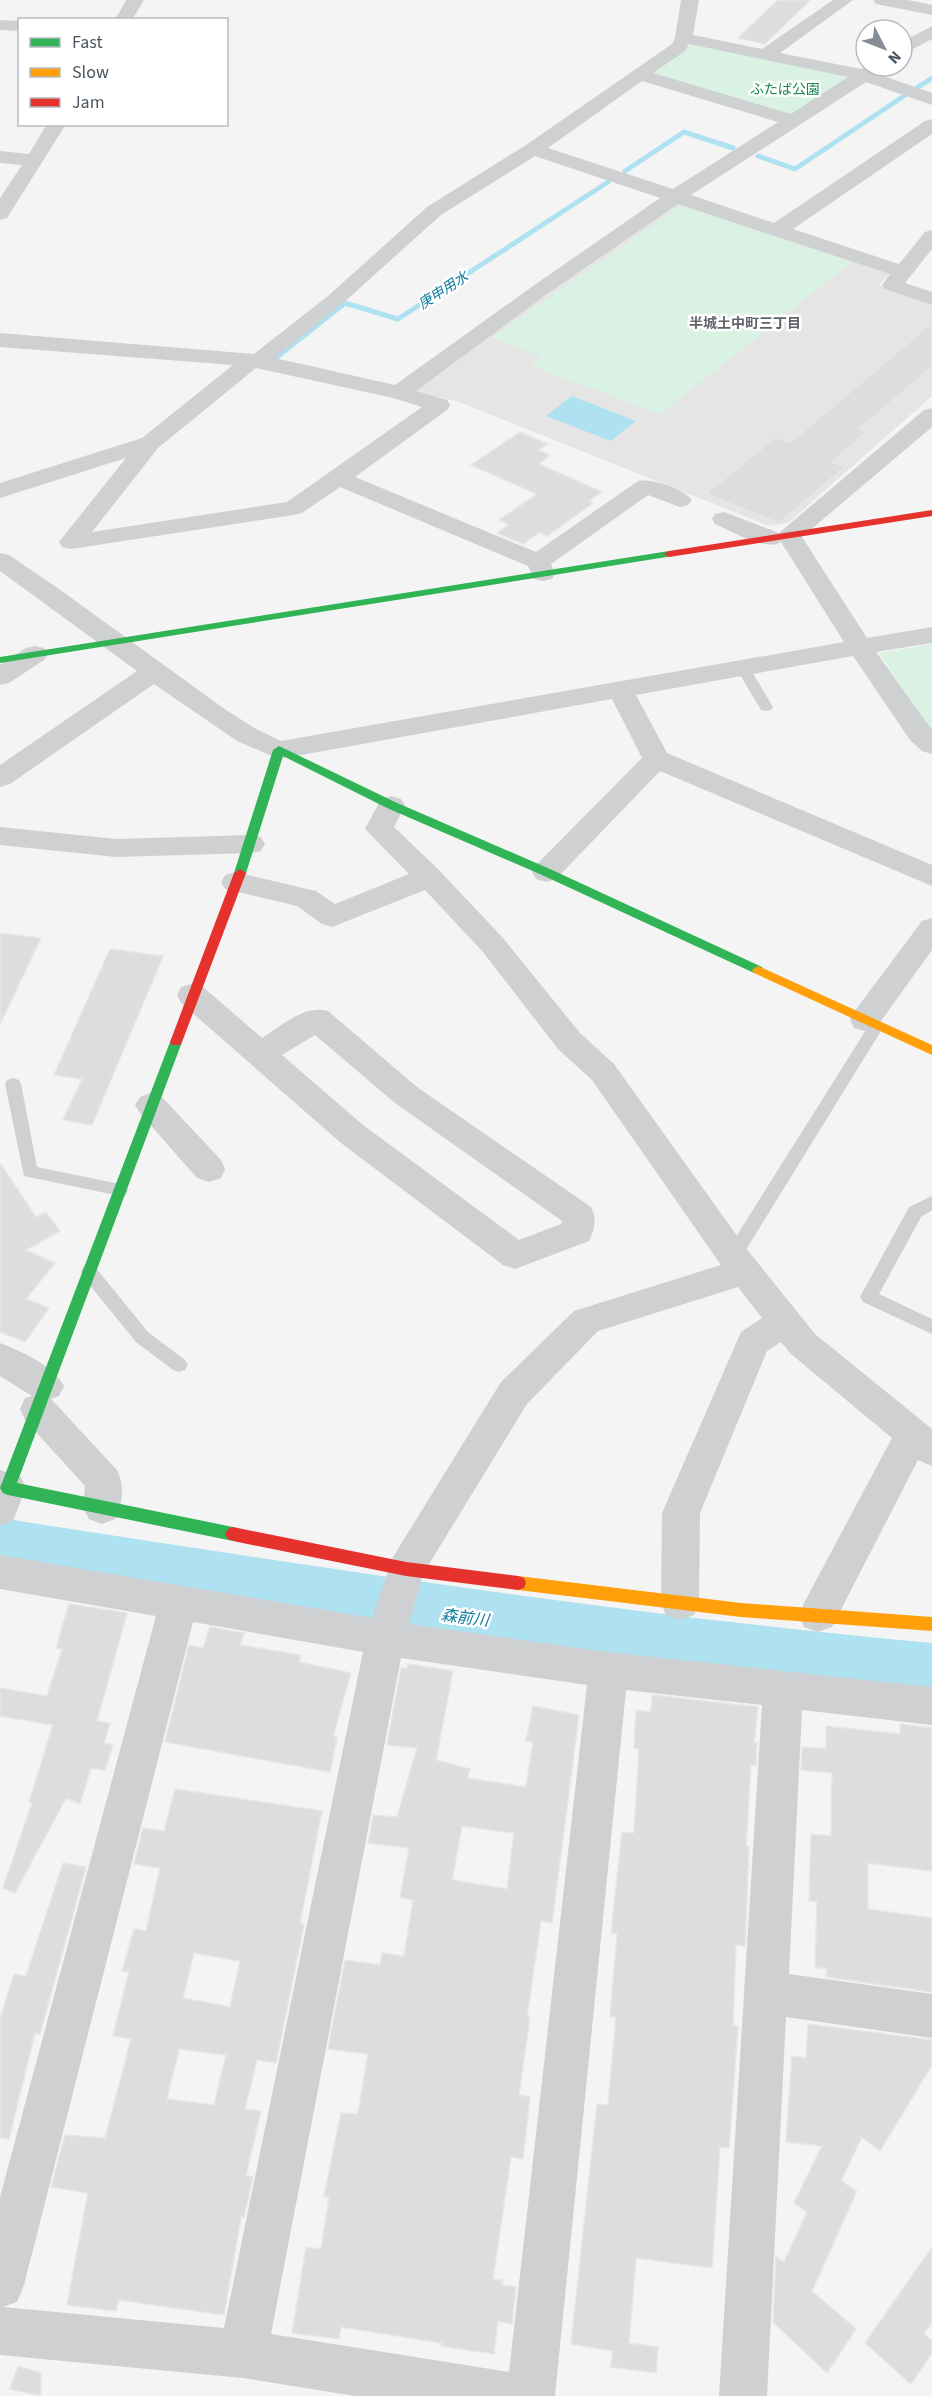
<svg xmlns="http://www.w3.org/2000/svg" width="932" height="2396" font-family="'Source Sans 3','Noto Sans JP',sans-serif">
<rect width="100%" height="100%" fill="#f4f4f4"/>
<!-- education -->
<path fill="#e6e5e6" d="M679,202L890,273L879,285L932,303V396L788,523L769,526L457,401L415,392L409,387Z"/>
<!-- green -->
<path fill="#d9f2e3" d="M691,44L844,76L848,80L793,115L656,76L654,72Z
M680,206L852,262L660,414L531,366L542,357L491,338Z
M932,644V733L879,653Z"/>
<!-- water -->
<path fill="#aee2f0" d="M572,396L636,421L611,441L546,416Z"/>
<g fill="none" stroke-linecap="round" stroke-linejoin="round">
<!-- stream -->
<path stroke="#aee2f0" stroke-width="5" d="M918,87L932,78
M758,156L795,169L904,96
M625,171L684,132L733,148
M277,357L345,303L398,319L608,182"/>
<!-- river -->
<path fill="#aee2f0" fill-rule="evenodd" d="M0,1516L19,1521C323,1568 626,1615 932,1643V1703C626,1673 322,1624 19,1575L0,1570Z"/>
</g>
<!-- building -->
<path fill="#ddddde" stroke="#e5e6e7" stroke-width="1.5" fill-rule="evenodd" d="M778,0H810L765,44L738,38Z
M932,323V367L859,429L867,432L832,462L845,467L779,523L706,494L776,437L790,443Z
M520,432L548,444L538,450L550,455L539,464L602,492L589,501L593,503L547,536L540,532L523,544L497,533L509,525L499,520L537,494L471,465Z
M0,933L41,938L0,1024Z
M110,949L163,956L92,1125L63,1120L82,1079L54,1075Z
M0,1163L36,1217L46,1212L60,1231L26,1250L55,1263L26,1299L49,1308L25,1342L0,1332Z
M69,1604L127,1613L97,1721L110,1723L104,1743L113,1745L105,1770L91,1768L80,1804L66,1798L15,1893L3,1888L32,1803L29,1802L53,1725L0,1716V1688L47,1696L62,1649L56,1648Z
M210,1627L244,1633L240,1645L301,1655L299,1662L351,1673L333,1736L337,1737L330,1772L165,1742L189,1645L203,1648Z
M408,1664L453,1671L436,1760L470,1769L467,1778L526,1787L533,1742L526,1741L533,1706L579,1715L552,1923L541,1921L527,2017H530L519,2095L530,2097L523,2159L511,2157L493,2279L503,2280L502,2285L516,2287L512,2324L498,2321L494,2354L441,2346L442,2343L341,2327L339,2339L292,2333L306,2247L321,2249L329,2197L324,2196L341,2113L358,2114L368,2054L328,2049L345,1960L380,1965L382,1953L404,1956L413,1900L400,1897L409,1848L368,1843L373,1815L397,1817L417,1748L387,1745L401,1668L407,1669ZM462,1826L514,1833L507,1889L452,1880Z
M652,1695L758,1707L754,1742L757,1743L756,1765H751L746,1846L749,1847L745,1946L736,1945L733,2026H738L729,2148L720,2147L712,2268L636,2258L629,2343L658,2347L656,2373L611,2367L613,2351L571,2344L597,2104L608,2105L616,2017L610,2016L617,1934L611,1933L622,1832L634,1833L639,1749L634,1748L636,1710L651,1712Z
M900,1724L932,1728V1871L868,1863V1909L932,1918V1992L826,1977L827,1969L815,1967L817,1902L809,1901L811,1834L831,1836L832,1773L801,1770L802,1747L826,1749V1726L900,1734Z
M175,1789L322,1811L300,1923L304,1924L276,2063L257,2060L245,2109L261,2111L246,2176L253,2177L244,2217H241L224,2315L119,2300L116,2311L67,2305L88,2193L51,2187L65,2135L105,2138L131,2039L113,2036L129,1972L122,1971L134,1929L146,1931L160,1868L134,1864L143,1828L164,1831ZM194,1953L240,1961L230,2007L183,1998ZM179,2049L226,2055L214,2105L167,2099Z
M63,1863L86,1867L40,2034L35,2033L9,2139L0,2138V2019L14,1974L26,1976Z
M808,2024L932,2040V2065L880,2151L862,2137L841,2181L857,2191L812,2291L856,2329L827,2373L773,2322L776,2257L784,2262L807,2212L794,2203L822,2146L786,2142L792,2056L806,2058Z
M932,2247V2323L924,2334L932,2341V2353L911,2384L865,2343Z
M18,2366L41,2373V2396L10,2389Z"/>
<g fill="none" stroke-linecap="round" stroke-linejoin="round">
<!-- lane -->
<path fill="#ced0d2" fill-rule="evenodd" d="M743,664L748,665L773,707L771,710L766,711L761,710L736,668Z
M876,1020L881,1022L884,1026L739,1261L733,1263L727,1261L725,1256L727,1251L871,1022Z
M13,1078L19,1080L21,1084L37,1167L120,1184L126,1185L128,1190L126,1195L120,1196L24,1176L5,1084L7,1080Z
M932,1196V1210L921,1217L879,1294L932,1319V1334L863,1302L860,1297L909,1207Z
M89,1265L95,1267L148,1332L185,1360L188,1365L185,1370L179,1372L173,1370L136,1342L83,1277L81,1272L83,1267Z"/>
<!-- street -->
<path fill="#ced0d2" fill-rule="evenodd" d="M126,0H144L132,20H115Z
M681,0H699L693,35L762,49L833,0H853L780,53L861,69L866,66H887L878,74L932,93V105L866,82L691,195L774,223L925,121L932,119V134L793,229L899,264L925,232L932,230V249L905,283L932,292V305L885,289L882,285L890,274L678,204L547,294L416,391L447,400L450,405L447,410L355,477L536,552L638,481C651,478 684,489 692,500L688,505L680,507L648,495L551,564L555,574L552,579L543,581L534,579L528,566L340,487L302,513L294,515L71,549L62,547L59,542L126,458L0,498V483L142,438L233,365L0,347V333L254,354L328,296L427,207L526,145L672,44L675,38ZM689,44L848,77L791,114L653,73L685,51ZM642,81L778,122L673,189L548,148ZM535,156L660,198L533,286L395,385L275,358L342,304L441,215ZM256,368L393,398L422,407L287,502L92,532L158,448Z
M873,0H908L932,5V15L876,4Z
M0,20L20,21V31L0,30Z
M932,26V39L902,55V42Z
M47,124H66L7,218L0,220V198L22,165L0,163V151L29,154Z
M932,408V427L802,537L867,638L932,627V643L876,652L932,730V754L922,751L910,740L853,656L636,695L667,753L932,865V886L660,771L556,879L546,882L536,879L532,872L536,865L642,758L612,699L279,759L237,741L154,684L10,784L0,787V765L137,671L0,571V553L9,555L59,589L226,710L256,729L281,741L844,642L781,542C766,552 732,531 715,524L712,519L715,514L724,512L779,533L924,410Z
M35,646L44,648L48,654L44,660L9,683L0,685V665L26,648Z
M391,796L401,799L405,805L394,827L439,870L503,938L580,1033L614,1064L745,1247L815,1334L932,1429V1466L918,1460L832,1627L818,1632L804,1627L799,1615L804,1603L892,1438L791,1354L781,1342L767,1351L700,1513L699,1603L694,1615L680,1620L666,1615L661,1603L662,1513L741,1332L762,1318L738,1287L598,1331L527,1404L423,1574L409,1624L608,1652L932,1687V1725L802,1710L789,1974L932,1994V2038L786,2017L767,2396H719L762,1705L626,1690L555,2396H355L243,2378L0,2355V2197L156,1616L0,1589V1555L372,1618L393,1557L501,1382L574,1311L721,1265L592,1080L558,1049L483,952L425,890L332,927L322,924L297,906L225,889L221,882L225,875L235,872L316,891L335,904L409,874L365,829L381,799ZM193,1622L363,1652L224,2328L3,2307L17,2302L24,2285ZM401,1658L587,1685L509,2372L271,2334Z
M0,827L116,839L251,835L261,837L265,844L261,851L251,853L116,857L0,845Z
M932,918V950L876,1028L865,1031L854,1028L850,1020L854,1012L922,921Z
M192,984L203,987L262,1038C281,1026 305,1004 328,1011L417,1087L591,1207C597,1219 595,1229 589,1241L515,1269L503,1265L341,1143L181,1003L177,995L181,987ZM315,1035L395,1103L562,1221L561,1224L519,1240L363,1125L282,1055Z
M151,1093L162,1097L221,1160L225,1169L221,1178L209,1182L197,1178L140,1113L135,1105L140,1097Z
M0,1343C21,1351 54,1366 64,1386L59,1396L51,1399L117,1470C125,1486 123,1503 115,1519L102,1524L89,1519L83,1508L85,1486L25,1420L20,1409L25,1398L32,1396L0,1376Z
M0,1470L21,1477L26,1488L13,1521L0,1526Z"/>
<!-- fast -->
<path fill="#30b455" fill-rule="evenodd" d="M669,551L674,554L673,556L0,663V657Z
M279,746L395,802L550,869L762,967L764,970L762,973H754L542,875L387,808L283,756L246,873L244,876H236L234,873L273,750Z
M176,1037L182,1042L17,1483L233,1527L238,1529L241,1534L238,1539L233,1541L8,1495L3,1493L0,1488L170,1042Z"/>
<!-- slow -->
<path fill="#ff9f0a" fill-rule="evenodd" d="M758,966L932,1045V1055L754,973L752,970Z
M518,1576L741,1603L932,1617V1631L741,1617L518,1590L512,1588L510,1583L512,1578Z"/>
<!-- jam -->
<path fill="#e5322d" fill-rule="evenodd" d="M932,510V516L669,557L664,554L669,551Z
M240,869L246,873L182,1042L180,1045H172L170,1042L234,873Z
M233,1527L406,1562L518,1576L524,1578L526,1583L524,1588L518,1590L406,1576L233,1541L228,1539L225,1534L228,1529Z"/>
</g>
<g text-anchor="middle" stroke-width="5" stroke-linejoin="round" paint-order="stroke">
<!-- far-park labels -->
<g font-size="14" fill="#17864f" stroke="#fff">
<text x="785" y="94">ふたば公園</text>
</g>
<!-- far-water labels -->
<g font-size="14" font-style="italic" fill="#0c7c9b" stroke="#fff">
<text transform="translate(443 290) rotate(-33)" y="5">庚申用水</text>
</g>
<!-- far-neighbourhood labels -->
<g font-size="14" font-weight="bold" fill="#5f6368" stroke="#fff">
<text x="745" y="328">半城土中町三丁目</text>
</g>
<!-- water labels -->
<g font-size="16" font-style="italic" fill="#0c7c9b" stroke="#fff">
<text transform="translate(465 1617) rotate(7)" y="6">森前川</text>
</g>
</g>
<!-- legend -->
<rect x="18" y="18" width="210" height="108" fill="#ffffff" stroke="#b7bbc0" stroke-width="1.5"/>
<rect x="30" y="38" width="30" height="9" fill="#30b455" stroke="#b7bbc0" stroke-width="1.5"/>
<text x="72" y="48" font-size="18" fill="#4a5661">Fast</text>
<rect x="30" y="68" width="30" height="9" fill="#ff9f0a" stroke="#b7bbc0" stroke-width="1.5"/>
<text x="72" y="78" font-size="18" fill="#4a5661">Slow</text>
<rect x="30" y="98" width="30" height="9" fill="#e5322d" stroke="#b7bbc0" stroke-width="1.5"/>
<text x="72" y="108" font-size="18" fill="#4a5661">Jam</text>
<!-- north arrow -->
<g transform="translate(884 48) rotate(132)"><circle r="28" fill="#ffffff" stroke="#b7bbc0" stroke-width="1.5"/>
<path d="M0-4.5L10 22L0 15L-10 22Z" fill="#868d94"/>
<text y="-9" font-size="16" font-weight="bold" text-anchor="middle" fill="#4a5661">N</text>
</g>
</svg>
